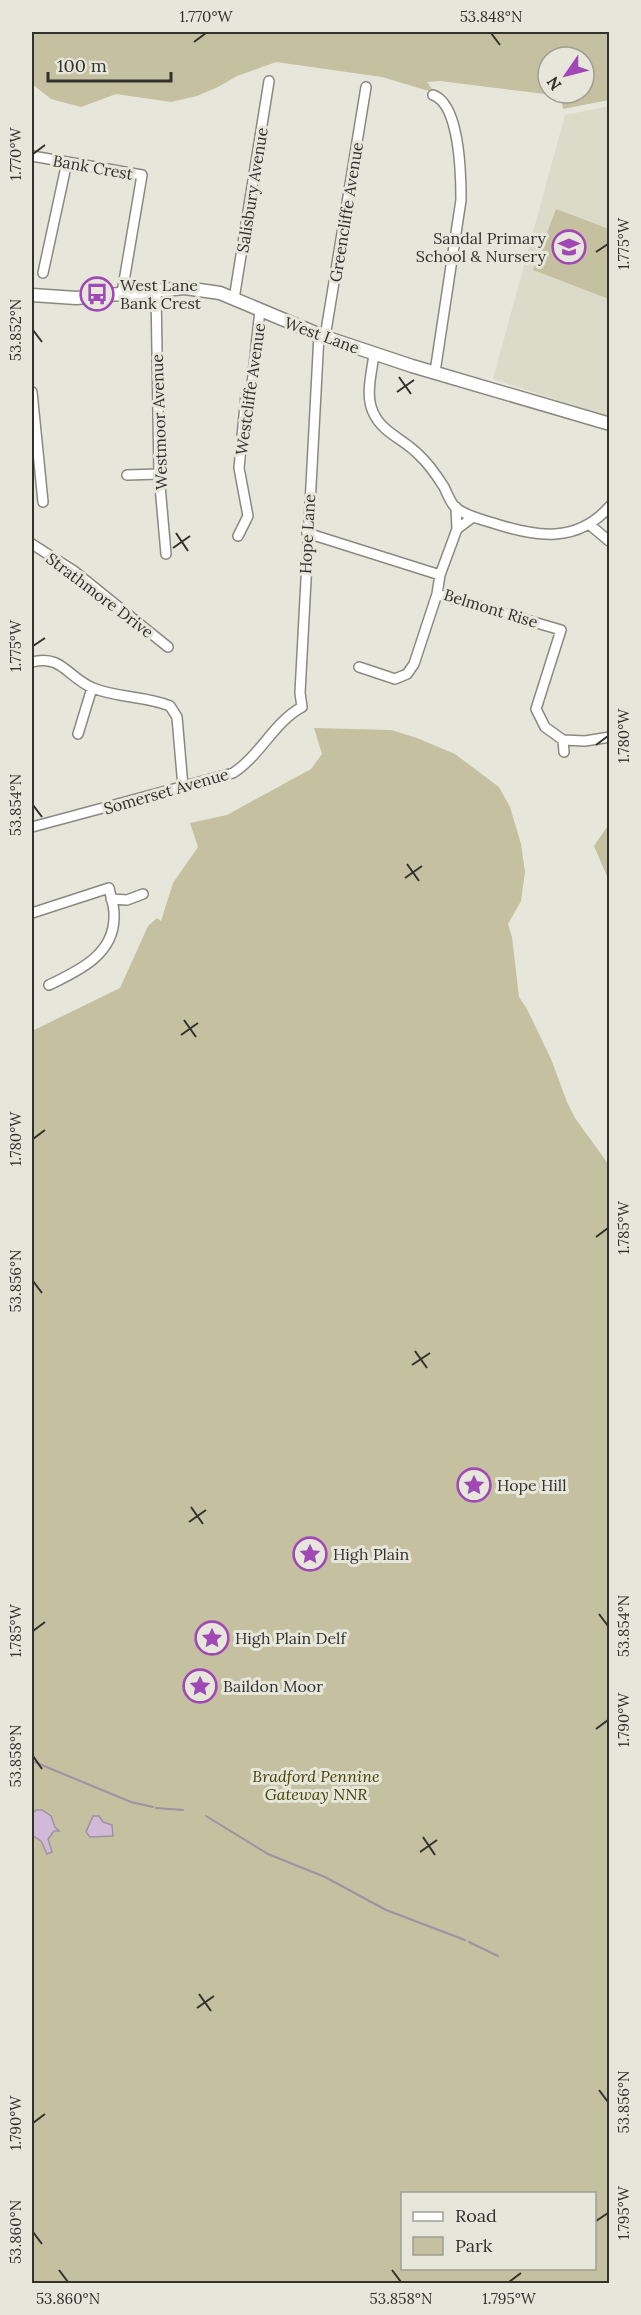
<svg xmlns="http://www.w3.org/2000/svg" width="641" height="2315" font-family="Lora,serif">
<rect width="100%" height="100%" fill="#e7e6db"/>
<!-- built -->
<path fill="#dcdac9" d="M609,106V417L493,379L565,115Z"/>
<!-- green -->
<path fill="#c4c0a0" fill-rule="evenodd" d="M32,32H609V100L563,109L561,96L440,81L427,82L435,93L382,77L276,62L237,76L218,87L197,96L171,102L116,94L81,107L51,99L32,84ZM548,57H584V93H548Z
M556,209L609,229V299L533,270Z
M314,728L391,730L417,738L455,754L499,787L510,807L521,844L525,872L521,901L508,924L512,937L519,997L527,1009L551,1059L567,1102L575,1118L609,1165V2283L32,2284V1031L120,988L148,926L157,918L161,921L173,883L198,847L190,823L227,815L311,769L322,754ZM402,2194H594V2268H402Z
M609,824V881L594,846Z"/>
<!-- water -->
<path fill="#d1bad7" stroke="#a191a4" stroke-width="1.5" d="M36,1810H42L51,1816L55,1827L59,1831H54L48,1839L52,1852L47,1854L41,1841L32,1835V1814Z
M93,1816H99L103,1822L112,1825L113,1836L90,1837L86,1832Z"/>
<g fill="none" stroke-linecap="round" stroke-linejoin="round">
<!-- stream -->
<path stroke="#a191a4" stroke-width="2" d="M32,1761L131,1802L153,1807
M156,1808L183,1810
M206,1816L268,1854L325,1877L386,1910L465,1940
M469,1942L498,1956"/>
<!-- street casing -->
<g stroke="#8a8980" stroke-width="12">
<path id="street" d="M433,95C460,104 461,176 461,200L435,372
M32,156L142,175L122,293
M43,273L67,162
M156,290L159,474L166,554
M234,299L269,81
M325,337L366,87
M374,354C372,372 365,395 373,412C382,433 404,439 419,455C429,464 437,476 444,487C447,493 450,502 455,507C465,516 481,519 493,523C536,537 577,544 610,506
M32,392L43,502
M127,475L159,474
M456,507L457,529L473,517
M590,525L609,541
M307,533L440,575L437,594L561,630L536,709L545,727L563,740L564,752
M238,536L248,516L239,468L246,395L252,385L260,310
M32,544L74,571L168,647
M440,575L457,529
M32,662C62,654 68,678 93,688C117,698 146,696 170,706L177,717L183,787
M359,667L395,679L407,674L414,664L437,594
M78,734L92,688
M563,740L585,741L610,737
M32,827L233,773C260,756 274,722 302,707L300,693L319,335
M111,899L127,900L143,894
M32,913L109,888C111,898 115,908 114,917C114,955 78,971 49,985"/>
</g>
<!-- secondary casing -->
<g stroke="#8a8980" stroke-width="15">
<path id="secondary" d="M32,295L76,298L185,288L220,293L325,337L412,366L610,424"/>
</g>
<!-- street -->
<use href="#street" stroke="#fff" stroke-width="9"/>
<!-- secondary -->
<use href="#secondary" stroke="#fff" stroke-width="12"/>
</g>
<!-- ticks -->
<path fill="none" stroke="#32312d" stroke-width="2" d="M491,33L500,45M194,42L206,33M33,154L45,145M596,252L608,244M33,330L42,342M399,377L411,394M397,392L414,380M176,533L188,551M173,548L190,536M33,646L45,638M596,745L608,736M33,805L42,817M407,864L419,881M405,878L422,866M184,1020L196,1037M181,1035L198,1023M33,1139L45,1130M596,1237L608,1228M33,1281L42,1293M415,1351L427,1368M412,1365L430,1353M191,1507L203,1524M189,1522L206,1510M599,1614L608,1626M33,1631L45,1622M596,1729L608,1720M33,1756L42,1769M423,1837L435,1855M420,1852L437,1840M199,1994L211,2011M197,2008L214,1996M599,2090L608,2102M33,2123L45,2114M596,2221L608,2213M33,2232L42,2244M59,2270L68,2282M392,2270L401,2282M509,2282L521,2273"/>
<!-- icons -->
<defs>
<g id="school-ring" transform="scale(1.725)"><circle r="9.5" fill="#e7e6db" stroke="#a048b5" stroke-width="1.5"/><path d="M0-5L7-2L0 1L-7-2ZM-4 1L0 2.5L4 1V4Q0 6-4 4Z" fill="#a048b5"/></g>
<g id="bus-ring" transform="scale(1.725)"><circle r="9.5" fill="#e7e6db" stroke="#a048b5" stroke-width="1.5"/><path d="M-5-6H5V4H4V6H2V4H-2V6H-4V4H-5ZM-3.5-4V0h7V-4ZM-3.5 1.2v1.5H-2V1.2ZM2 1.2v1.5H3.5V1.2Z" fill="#a048b5"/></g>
<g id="sight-ring" transform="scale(1.725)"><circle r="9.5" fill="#e7e6db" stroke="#a048b5" stroke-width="1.5"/><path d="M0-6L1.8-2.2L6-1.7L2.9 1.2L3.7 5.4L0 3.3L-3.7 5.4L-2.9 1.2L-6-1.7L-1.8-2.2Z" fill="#a048b5"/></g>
</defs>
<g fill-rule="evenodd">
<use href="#school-ring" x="569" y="247"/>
<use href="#bus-ring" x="97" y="294"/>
<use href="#sight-ring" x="474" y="1485"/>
<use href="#sight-ring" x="310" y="1554"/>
<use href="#sight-ring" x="212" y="1638"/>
<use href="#sight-ring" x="200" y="1686"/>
</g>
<g text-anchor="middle" stroke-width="6" stroke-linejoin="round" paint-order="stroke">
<!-- street labels -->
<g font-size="16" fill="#32312d" stroke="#e7e6db">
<text transform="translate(93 167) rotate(10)" y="6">Bank Crest</text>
<text transform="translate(252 190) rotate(-81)" y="6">Salisbury Avenue</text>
<text transform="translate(346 212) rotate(-81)" y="6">Greencliffe Avenue</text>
<text transform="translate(322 335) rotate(20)" y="6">West Lane</text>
<text transform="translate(250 389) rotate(-82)" y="6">Westcliffe Avenue</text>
<text transform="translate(159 422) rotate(-92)" y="6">Westmoor Avenue</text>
<text transform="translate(307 534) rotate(-87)" y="6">Hope Lane</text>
<text transform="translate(100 595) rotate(37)" y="6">Strathmore Drive</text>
<text transform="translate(491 608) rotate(17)" y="6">Belmont Rise</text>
<text transform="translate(166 791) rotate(-16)" y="6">Somerset Avenue</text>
</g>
<!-- poi labels -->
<g font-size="16" fill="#32312d" stroke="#e7e6db" text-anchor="start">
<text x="546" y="244" text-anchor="end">Sandal Primary<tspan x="546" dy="18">School &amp; Nursery</tspan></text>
<text x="120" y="291">West Lane<tspan x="120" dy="18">Bank Crest</tspan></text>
<text x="497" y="1491">Hope Hill</text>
<text x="333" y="1560">High Plain</text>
<text x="235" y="1644">High Plain Delf</text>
<text x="223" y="1692">Baildon Moor</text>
</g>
<!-- park labels -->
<g font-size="16" font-style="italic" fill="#494000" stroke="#e7e6db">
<text x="316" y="1782">Bradford Pennine<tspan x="316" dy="18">Gateway NNR</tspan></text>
</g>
</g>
<!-- border -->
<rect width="641" height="2315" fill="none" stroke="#e7e6db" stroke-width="66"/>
<!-- legend -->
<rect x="401" y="2192" width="195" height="78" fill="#e7e6db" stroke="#9f9e95" stroke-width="1.5"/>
<rect x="413" y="2212" width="30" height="9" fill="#ffffff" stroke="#9f9e95" stroke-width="1.5"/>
<text x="455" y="2222" font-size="18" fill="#32312d">Road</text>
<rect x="413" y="2237" width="30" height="18" fill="#c4c0a0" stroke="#9f9e95" stroke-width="1.5"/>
<text x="455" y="2252" font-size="18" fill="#32312d">Park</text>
<!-- north arrow -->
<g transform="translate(566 75) rotate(235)"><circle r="28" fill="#e7e6db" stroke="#9f9e95" stroke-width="1.5"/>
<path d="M0-4.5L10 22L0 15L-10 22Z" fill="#a048b5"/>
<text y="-9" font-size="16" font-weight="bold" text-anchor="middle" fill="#32312d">N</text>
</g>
<!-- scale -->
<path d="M48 72v9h123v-9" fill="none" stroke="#32312d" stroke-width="3"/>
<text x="57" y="72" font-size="18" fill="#32312d" stroke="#e7e6db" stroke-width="4.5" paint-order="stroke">100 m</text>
<rect x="33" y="33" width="575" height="2249" fill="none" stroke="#32312d" stroke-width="2"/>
<g font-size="15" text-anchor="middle" fill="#32312d">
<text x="206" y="22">1.770°W</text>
<text x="491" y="22">53.848°N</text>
<text transform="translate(16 154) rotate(-90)" y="5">1.770°W</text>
<text transform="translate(624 244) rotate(-90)" y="5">1.775°W</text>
<text transform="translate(16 330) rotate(-90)" y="5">53.852°N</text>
<text transform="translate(16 646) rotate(-90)" y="5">1.775°W</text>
<text transform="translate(624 736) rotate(-90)" y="5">1.780°W</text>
<text transform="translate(16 805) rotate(-90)" y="5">53.854°N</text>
<text transform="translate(16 1139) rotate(-90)" y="5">1.780°W</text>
<text transform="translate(624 1228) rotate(-90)" y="5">1.785°W</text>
<text transform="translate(16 1281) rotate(-90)" y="5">53.856°N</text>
<text transform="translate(624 1626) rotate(-90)" y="5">53.854°N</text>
<text transform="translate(16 1631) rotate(-90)" y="5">1.785°W</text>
<text transform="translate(624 1720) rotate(-90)" y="5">1.790°W</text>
<text transform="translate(16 1756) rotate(-90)" y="5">53.858°N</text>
<text transform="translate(624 2102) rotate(-90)" y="5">53.856°N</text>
<text transform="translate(16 2123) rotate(-90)" y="5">1.790°W</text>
<text transform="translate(624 2213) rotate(-90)" y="5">1.795°W</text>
<text transform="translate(16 2232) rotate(-90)" y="5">53.860°N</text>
<text x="68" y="2304">53.860°N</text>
<text x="401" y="2304">53.858°N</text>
<text x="509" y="2304">1.795°W</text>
</g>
</svg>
